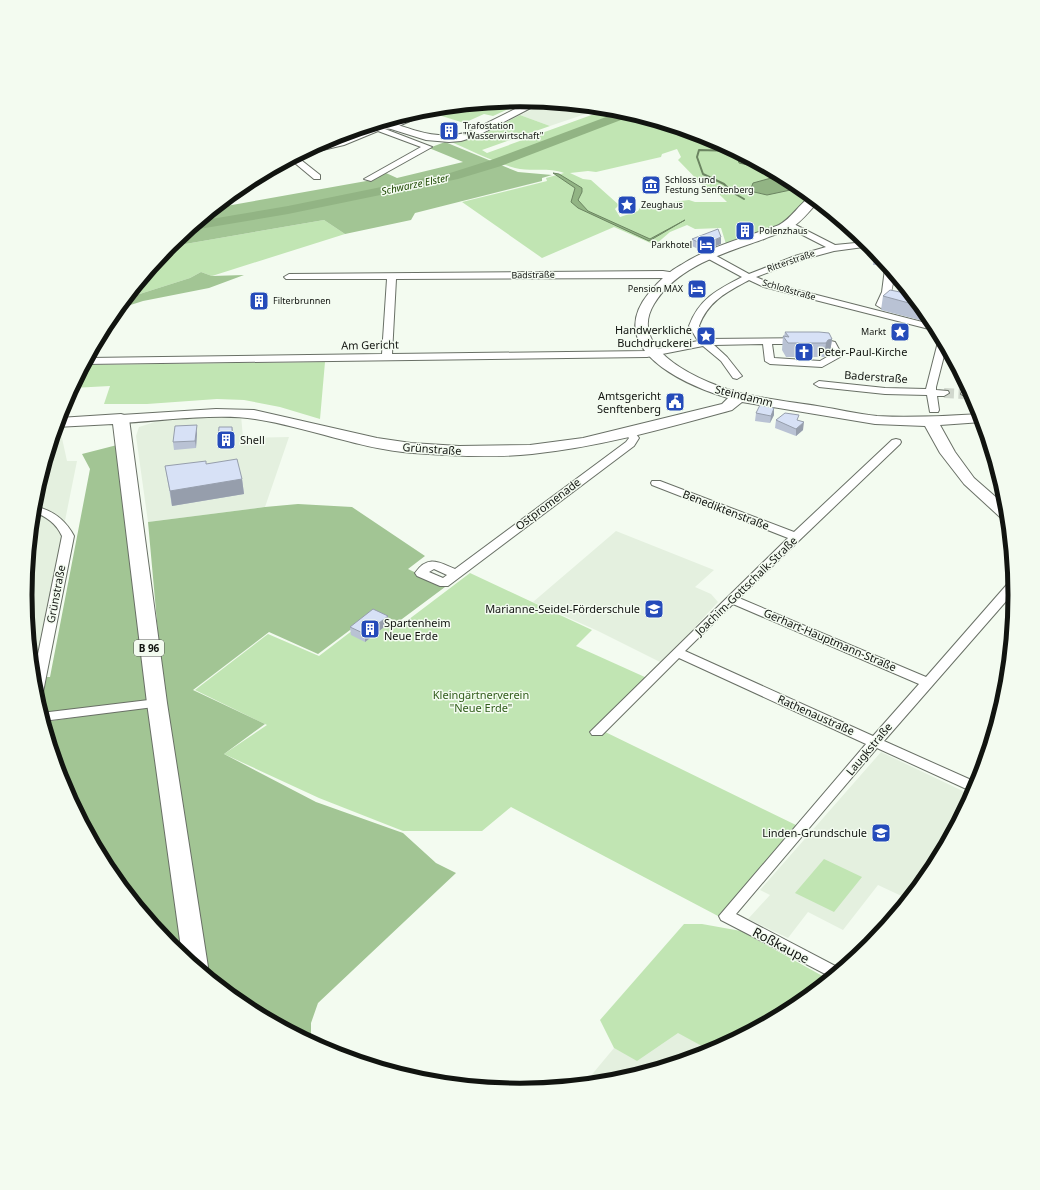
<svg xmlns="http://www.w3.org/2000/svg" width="1040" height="1190" font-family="'Noto Sans',sans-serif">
<rect width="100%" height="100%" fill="#f3fbf0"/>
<!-- built -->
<path fill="#e4f0df" d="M547,103L603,108L550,126L520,115Z
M241,415L243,438L289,437L265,507L148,522L136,436L139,427L161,420Z
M55,429H60L67,461H77L33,680L25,595L35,498Z
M616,531L714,570L695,587L711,594L718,602L662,663L598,631L533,602Z
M881,752L971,795L931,870L908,899L878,885L843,930L808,912L788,938L748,919L770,895L760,890Z
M678,1032L711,1051L616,1081L584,1084L614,1048L622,1052Z"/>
<!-- green -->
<path fill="#c1e5b3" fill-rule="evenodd" d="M520,100L526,101L493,116L484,114L464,123L426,111L434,108Z
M608,109L617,110L710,138L795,184L811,197L787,221L776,228L726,244L721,228L695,229L687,225L670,232L655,245L614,227L542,258L462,202L547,181L546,178L564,173C549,167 531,172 515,168C493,162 470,150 449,141L477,137L520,115L550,126L482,150L487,153ZM677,149L681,157L678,160L709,192H717L727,202H695L689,200L641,206L638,211L620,217L615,209L619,205L591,180L583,179L570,173L588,171L596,172L661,157L662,154Z
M324,220L345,234L212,276L201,272L190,278L127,298L168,247Z
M325,362L320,419L280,407L244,400L217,399L147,404H104L110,386L72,388L84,365Z
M470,573L592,630L576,646L647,678L595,727L798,826L718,916L511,807L482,831H403L319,798L224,754L267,725L195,690L268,634L319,656L374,614L400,626Z
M824,859L862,877L834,912L795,893Z
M684,924H702L741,931L828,979L795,1007L711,1051L678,1033L637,1061L614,1048L600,1020Z"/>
<!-- forest -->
<path fill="#a2c594" d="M445,142L518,172L552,175L542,178V181L415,213L411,220L345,234L324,220L168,247L215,208L372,180L386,173L397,178L463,162L429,148Z
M201,272L212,276L244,275L209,288L143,301L118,309L127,298L190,278Z
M121,444L152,702L57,714L45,710L40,703L45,677H50L90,469L82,454Z
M298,504L352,507L425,556L408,569L445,587L398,622L374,612L318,654L269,632L193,690L265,724L224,754L316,802L403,833L436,863L456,873L318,1003L311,1023V1042L245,1006L209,977L193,896L169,755L148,522L265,507Z
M152,706L192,963L170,945L108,870L63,784L44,722Z"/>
<!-- water -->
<path fill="#92b484" stroke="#6b8461" d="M743,156H745L743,160L755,162L795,184L800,188L767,195L754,192L751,188L753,183L775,177L770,170L739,163L738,159Z
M553,173L559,174L582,188V192L578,200L588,211L650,239L685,220L649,241L578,208L571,202L575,188Z"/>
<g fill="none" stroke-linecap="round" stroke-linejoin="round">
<!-- stream -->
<path stroke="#6b8461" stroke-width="2" d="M734,151L699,150L697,157L703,174L724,184L732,192L744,199
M734,192H754"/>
<!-- river -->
<path fill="#92b484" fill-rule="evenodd" d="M622,111L634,115L501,166L458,179L288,214L193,230L189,229L199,221L288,206L450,173L491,160Z"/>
<!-- street-tunnel -->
<path stroke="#d1d8ce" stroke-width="10" stroke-dasharray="10 4.5" stroke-linecap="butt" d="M944,393L966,394"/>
<!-- street casing -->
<g stroke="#697066" stroke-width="2">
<path id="street" d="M418,111L417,118L394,128L385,129L432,147L371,181L364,179L421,147L378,131L344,145L297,156L310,149L338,141L382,124L388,125Z
M296,156L320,175V179H314L290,159Z
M788,221L835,245L866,242L871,246L834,251L801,260L756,277L770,283L934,325L937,331L764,287L749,280C727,292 708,301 699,326L702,333L707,339L818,338L835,342L842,355L840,357L822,367L770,364L765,361L763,344L714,345L727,357L742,376L737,379L733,378L721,361L703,346L647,357L85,364L88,358L382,354L387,279H286L284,277L289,274L663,271L676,273V277L673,278L396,279L392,354L647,351L698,341L689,326C699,299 717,290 742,277L705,257V253H711L749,274L795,256L826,247L785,226V222ZM772,344H818L828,346L832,354L820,361L774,358Z
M888,267L894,274C893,287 891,297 884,307L881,308L876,305L882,292L885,269Z
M942,339L946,348L936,387V390L948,391L949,393L944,396H937L939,410L938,412H930L927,395L885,394L819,387L814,384L819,381L885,388L926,389L938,342Z
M969,391L973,397H966L961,394L962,392Z
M629,429L633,430L639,438L634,446L448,586H440L417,576L415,573C428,555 438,562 455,569L626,442L629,438L624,432ZM434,569L447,575L443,578L429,572Z
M896,439L900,440L901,442L900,444L739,598L926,677L1010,581H1014L1015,591L884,741L978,783L973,792L877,748L736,914L841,969L831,977L721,920L719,916L866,744L679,658L602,735H592L590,732L788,538L652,485L651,483L652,481H660L794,532L892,440ZM733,604L919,684L873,736L685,651Z
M34,506C52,510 65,519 74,536L42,697L37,701L33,679L62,536C56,523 46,516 33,512Z
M157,699L162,700L163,703L162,706L43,721L41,713Z"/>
</g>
<!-- secondary casing -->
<g stroke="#697066" stroke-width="2">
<path id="secondary" d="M531,101L542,102L477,136L461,141L449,142L426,140L375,124C390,120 402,127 417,131C434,136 452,137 469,132Z
M811,196L818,202C809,211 801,223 789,229C781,234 772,235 764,239C725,253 677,266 654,304C625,351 706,384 740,393C765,399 792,402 817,406C837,409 857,414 877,416C912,418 945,416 980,414L982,422L940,425L955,452L974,478L1006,506L1008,520L1001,518L964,484L940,453L925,426L875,424L742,402L732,410C666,428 600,447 532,454C493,458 452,456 413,453C359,449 308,427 255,419C217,413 161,421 121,423L116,422L114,419L116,416L121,415L216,409L254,410L377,438L411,443L459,446L530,445L583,438L722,404L728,398C685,385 603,349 649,293C658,282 668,272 681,265C704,250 731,242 756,233C764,230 772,228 779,225C792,218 799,204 811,196Z"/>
</g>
<!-- primary casing -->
<g stroke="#697066" stroke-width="2">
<path id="primary" d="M121,414L127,416L129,419L167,703L208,967L205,974L182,955L147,703L113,424L56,427L59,418Z"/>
</g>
<!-- street -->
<use href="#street" fill="#fff" fill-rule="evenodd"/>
<!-- secondary -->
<use href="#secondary" fill="#fff" fill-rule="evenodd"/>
<!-- primary -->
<use href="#primary" fill="#fff" fill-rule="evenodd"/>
</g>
<!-- wall -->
<path fill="#b9c2d4" d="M692,239L721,244L702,251L692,246Z
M875,250L883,260L882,265H873Z
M910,294L927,315L923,321L881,310L883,296Z
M785,332L832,339L830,353L826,354L824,357H786L782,350L783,336H784Z
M774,408V415L770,423L755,421L756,413Z
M776,420H798L803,430L796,436L775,428Z
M232,427L233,434L232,446L219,447L218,439Z
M197,433L196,448L174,450L173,442Z
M206,464L242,479L244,494L172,506L165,466Z
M388,624L365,642L351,635L350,627Z"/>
<!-- shaded-wall -->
<path fill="#969eac" d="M721,237V244L702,251L703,245Z
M925,312L927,315L923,321Z
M832,339L830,353L826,354L824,357L826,343L828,340Z
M774,408V415L770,423L771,416Z
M804,422L803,430L796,436V429Z
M197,425V433L196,448L195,441Z
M232,427L233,434L232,446Z
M242,479L244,494L172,506L170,491Z
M388,616V624L365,642V634Z"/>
<!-- building -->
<path fill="#d7e1f6" stroke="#969eac" d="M718,229L721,237L703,245L692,239Z
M890,290L910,294L920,306L883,296Z
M785,332H819L829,333L832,339L828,340L826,343H788L783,336L789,337Z
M760,405L774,408L771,416L756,413Z
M785,413L799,415L797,420L804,422L796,429L776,420Z
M197,425L195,441L173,442L175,426Z
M219,427H232V438L218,439Z
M237,459L242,479L170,491L165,466L206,461V464Z
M373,609L388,616L365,634L350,627Z"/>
<!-- icons -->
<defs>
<g id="building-square" transform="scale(1)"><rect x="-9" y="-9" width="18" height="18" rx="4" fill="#254bba" stroke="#f3fbf0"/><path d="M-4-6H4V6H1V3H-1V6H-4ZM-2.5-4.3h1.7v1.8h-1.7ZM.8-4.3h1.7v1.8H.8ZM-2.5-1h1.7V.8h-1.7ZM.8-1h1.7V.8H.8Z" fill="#fff"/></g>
<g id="museum-square" transform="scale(1)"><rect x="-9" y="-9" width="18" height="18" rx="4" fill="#254bba" stroke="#f3fbf0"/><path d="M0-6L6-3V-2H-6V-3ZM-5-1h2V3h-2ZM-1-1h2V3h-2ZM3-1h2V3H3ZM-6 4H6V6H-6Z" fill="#fff"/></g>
<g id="sight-square" transform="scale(1)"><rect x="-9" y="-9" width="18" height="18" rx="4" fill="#254bba" stroke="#f3fbf0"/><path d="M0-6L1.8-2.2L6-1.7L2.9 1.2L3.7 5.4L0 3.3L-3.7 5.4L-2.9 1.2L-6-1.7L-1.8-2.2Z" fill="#fff"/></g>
<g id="hotel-square" transform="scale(1)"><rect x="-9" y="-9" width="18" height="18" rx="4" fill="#254bba" stroke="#f3fbf0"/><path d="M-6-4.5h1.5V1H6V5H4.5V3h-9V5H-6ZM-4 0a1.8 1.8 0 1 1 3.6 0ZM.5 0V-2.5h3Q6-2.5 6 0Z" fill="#fff"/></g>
<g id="church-square" transform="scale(1)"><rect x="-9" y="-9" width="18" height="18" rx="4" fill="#254bba" stroke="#f3fbf0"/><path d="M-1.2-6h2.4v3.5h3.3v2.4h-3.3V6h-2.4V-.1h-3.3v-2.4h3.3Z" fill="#fff"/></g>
<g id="civic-square" transform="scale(1)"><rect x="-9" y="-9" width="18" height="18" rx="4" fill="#254bba" stroke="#f3fbf0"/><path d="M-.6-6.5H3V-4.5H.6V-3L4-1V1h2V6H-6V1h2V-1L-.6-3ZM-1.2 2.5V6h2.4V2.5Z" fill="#fff"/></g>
<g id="school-square" transform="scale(1)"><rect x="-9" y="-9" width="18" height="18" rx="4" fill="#254bba" stroke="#f3fbf0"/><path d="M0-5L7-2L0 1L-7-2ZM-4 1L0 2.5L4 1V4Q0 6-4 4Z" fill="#fff"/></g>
</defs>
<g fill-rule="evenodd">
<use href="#building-square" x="449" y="131"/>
<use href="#museum-square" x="651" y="185"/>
<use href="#sight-square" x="627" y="205"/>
<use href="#building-square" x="745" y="231"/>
<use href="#hotel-square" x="706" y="245"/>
<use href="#hotel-square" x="697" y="289"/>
<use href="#building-square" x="259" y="301"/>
<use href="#sight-square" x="900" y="332"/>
<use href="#sight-square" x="706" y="336"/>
<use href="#church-square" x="804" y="352"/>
<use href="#civic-square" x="675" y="402"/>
<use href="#building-square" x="226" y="440"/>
<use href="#school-square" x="654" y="609"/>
<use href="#building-square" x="370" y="629"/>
<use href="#school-square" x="881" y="833"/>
</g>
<g text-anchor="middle" stroke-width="3" stroke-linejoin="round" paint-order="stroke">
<!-- far-poi labels -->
<g font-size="9" fill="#111410" stroke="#f3fbf0" text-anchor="start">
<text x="463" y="129">Trafostation<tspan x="463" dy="10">"Wasserwirtschaft"</tspan></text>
<text x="665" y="183">Schloss und<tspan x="665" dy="10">Festung Senftenberg</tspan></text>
<text x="641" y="208">Zeughaus</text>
<text x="759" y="234">Polenzhaus</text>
<text x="692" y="248" text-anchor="end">Parkhotel</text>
<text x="683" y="292" text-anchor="end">Pension MAX</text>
<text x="273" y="304">Filterbrunnen</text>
<text x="886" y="335" text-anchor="end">Markt</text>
</g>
<!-- far-street labels -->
<g font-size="9" fill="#111410" stroke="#f3fbf0">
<text transform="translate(791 261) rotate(-19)" y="3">Ritterstraße</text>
<text transform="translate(533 275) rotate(-1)" y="3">Badstraße</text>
<text transform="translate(789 290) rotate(16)" y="3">Schloßstraße</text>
</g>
<!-- far-water labels -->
<g font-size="10" font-style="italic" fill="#1c4700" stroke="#f3fbf0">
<text transform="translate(415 184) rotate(-12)" y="4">Schwarze Elster</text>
</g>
<!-- shield labels -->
<rect fill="#f3fbf0" stroke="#555953" stroke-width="1" x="134" y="640" width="30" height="16" rx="3"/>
<g font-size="10" font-weight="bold" fill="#111410">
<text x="149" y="652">B 96</text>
</g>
<!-- poi labels -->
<g font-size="11" fill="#111410" stroke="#f3fbf0" text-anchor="end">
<text x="692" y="334">Handwerkliche<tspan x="692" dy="13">Buchdruckerei</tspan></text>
<text x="818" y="356" text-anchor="start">Peter-Paul-Kirche</text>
<text x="661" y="400">Amtsgericht<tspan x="661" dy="13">Senftenberg</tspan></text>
<text x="240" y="444" text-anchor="start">Shell</text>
<text x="640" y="613">Marianne-Seidel-Förderschule</text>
<text x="384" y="627" text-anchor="start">Spartenheim<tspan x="384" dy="13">Neue Erde</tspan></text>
<text x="867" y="837">Linden-Grundschule</text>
</g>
<!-- street labels -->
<g font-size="11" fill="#111410" stroke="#f3fbf0">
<text transform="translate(370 345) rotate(-1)" y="4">Am Gericht</text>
<text transform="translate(876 377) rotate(4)" y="4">Baderstraße</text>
<text transform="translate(744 396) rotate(14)" y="4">Steindamm</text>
<text transform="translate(432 449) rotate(4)" y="4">Grünstraße</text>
<text transform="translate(548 504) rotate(-37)" y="4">Ostpromenade</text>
<text transform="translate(726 510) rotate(21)" y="4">Benediktenstraße</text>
<text transform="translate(746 586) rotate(-44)" y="4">Joachim-Gottschalk-Straße</text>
<text transform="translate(56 594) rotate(-79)" y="4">Grünstraße</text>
<text transform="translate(830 640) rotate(23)" y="4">Gerhart-Hauptmann-Straße</text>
<text transform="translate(816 715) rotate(24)" y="4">Rathenaustraße</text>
<text transform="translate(869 749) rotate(-50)" y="4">Laugkstraße</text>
</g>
<!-- park labels -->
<g font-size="11" fill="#305c1a" stroke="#f3fbf0">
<text x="481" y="699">Kleingärtnerverein<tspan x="481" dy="13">"Neue Erde"</tspan></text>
</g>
<!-- near-street labels -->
<g font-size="13" fill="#111410" stroke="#f3fbf0">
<text transform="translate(781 945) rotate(28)" y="5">Roßkaupe</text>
</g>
</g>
<!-- crop -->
<path d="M0 0H1040V1190H0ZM32 595a488 488 0 1 1 976 0a488 488 0 1 1-976 0Z" fill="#f3fbf0" fill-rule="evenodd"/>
<path fill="none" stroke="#111410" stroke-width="5" d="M32 595a488 488 0 1 1 976 0a488 488 0 1 1-976 0Z"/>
</svg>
